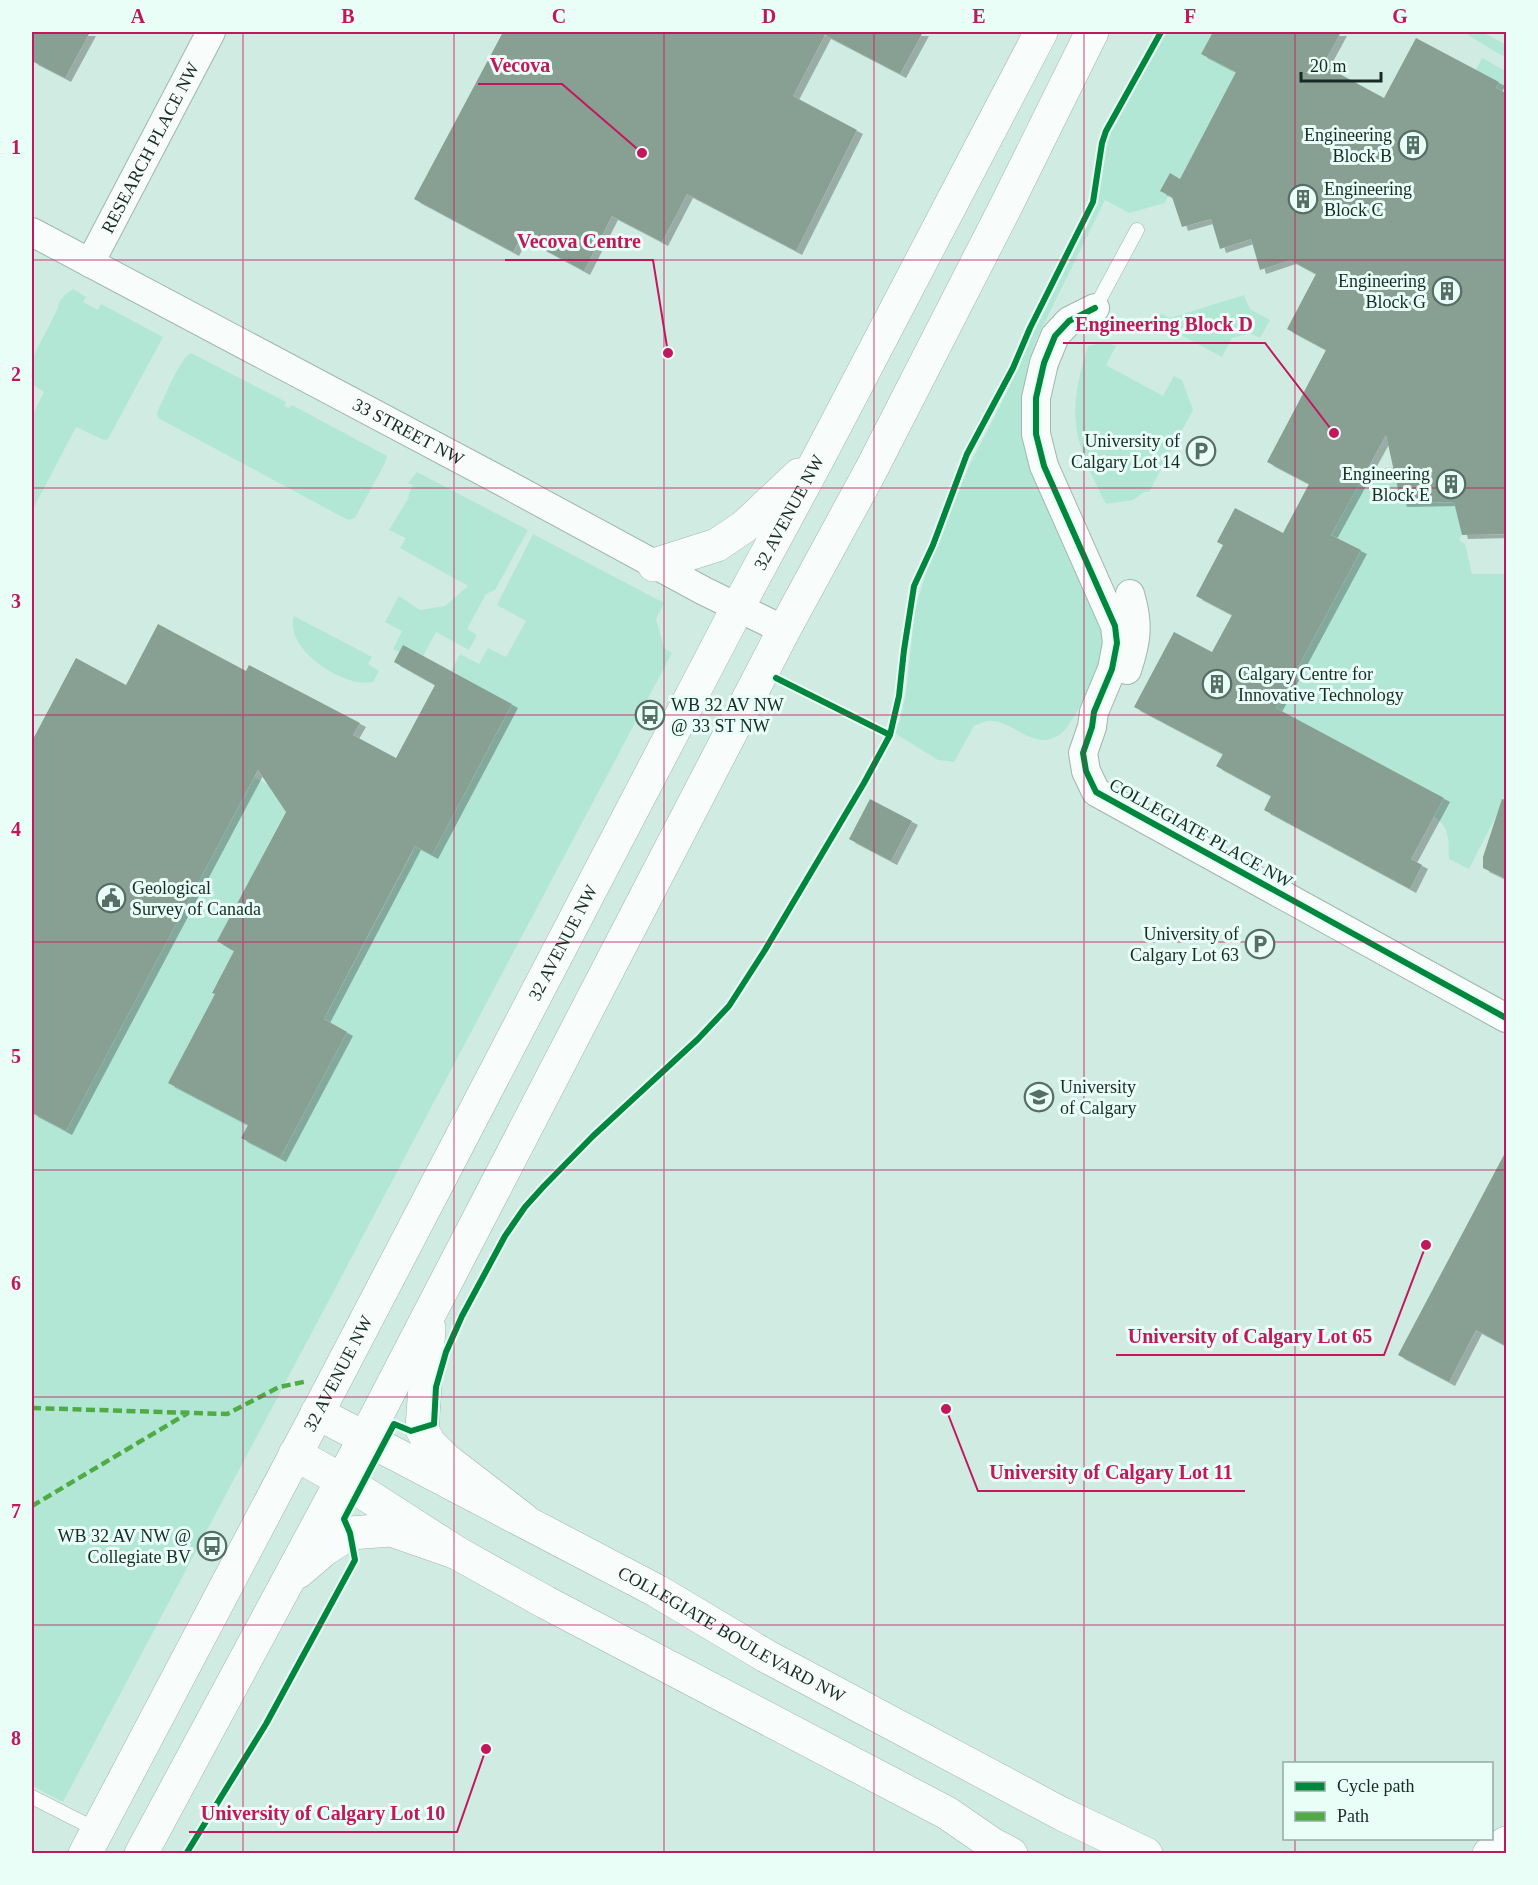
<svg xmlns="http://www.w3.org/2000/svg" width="1538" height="1885" font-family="'Times New Roman',serif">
<defs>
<filter id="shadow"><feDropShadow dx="6" dy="4" stdDeviation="0" flood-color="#0004"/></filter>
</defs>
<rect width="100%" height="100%" fill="#d0ece2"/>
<!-- green -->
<path fill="#b2e7d5" d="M1166,32H1213L1201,54L1236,72L1180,179L1171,174L1161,191L1168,195L1165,203L1129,213L1105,200L1036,340L1028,364L1023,407L1103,625C1103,633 1105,641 1103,648C1099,669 1080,711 1067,727C1061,735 1053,740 1044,740C1024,740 1007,719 987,721C983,722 978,724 974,726L954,762L938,760L896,734L895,731L900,721L906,693L915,609L926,573L969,466L1006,394L1033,334L1091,218L1098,201L1102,161L1109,135Z
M1463,32H1482L1505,44L1506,57L1499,54Z
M1482,58L1506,71V93L1496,88L1499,82L1476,70Z
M73,289L86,297L83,302L98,310L101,304L163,337L108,439L104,440L76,427L32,511V416L44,392L32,384V359L58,308C58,299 66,294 73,289Z
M1244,295L1250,309L1270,320L1260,338L1250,333L1232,338L1222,357L1151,319L1162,314L1170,318Z
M1106,342L1116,346L1106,365L1163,396L1174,376L1182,380L1193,410L1149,492H1144L1133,500L1106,504C1073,440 1066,416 1088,346Z
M191,353L286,402L284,406L289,408L292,405L387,456L385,463L355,518L348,520L158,418L157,412C164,399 179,359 191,353Z
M1393,467L1401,503L1445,502L1447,500L1454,499L1462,535L1459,540L1465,544L1472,574H1506V814L1499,810L1469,869L1449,859C1448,838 1451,830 1434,816L1444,798L1276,708L1360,550L1306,521L1367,469Z
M417,472L528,530L495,590L486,594L467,629L477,635L469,650L436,632L415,671L394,661L399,652L393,649L402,631L385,622L399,596L420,610L445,606L468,586L400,548L406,538L389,530L409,497L408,496L413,486L408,483Z
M533,534L664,603L656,619L664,648L672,653L63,1802L32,1786V1113L65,1131L254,777L287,795L281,800L280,804L287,809L217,941L241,954L217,983L212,992L215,994L168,1083L248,1126L242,1138L280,1158L346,1032L324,1019L414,850L409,847L411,844L432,854L512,704L451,671L460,654L479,664L488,648L506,657L526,621L497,605Z
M294,616L372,657L368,664L379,671L373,682C345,689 283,649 294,616Z"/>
<!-- building -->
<path fill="#88a093" filter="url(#shadow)" d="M32,32H90L65,78L32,61Z
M503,32H923L900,74L825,35L793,96L857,130L796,251L687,194L662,242L612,216L584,271L521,237L513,252L414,199Z
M1213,32H1341L1323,65L1384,98L1416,38L1499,82L1496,88L1506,93V534L1462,535L1454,502L1401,503L1386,435L1331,535L1361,550L1276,708L1444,798L1411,859L1422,865L1410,889L1264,810L1271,796L1216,766L1223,754L1134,707L1174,632L1212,652L1232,615L1196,596L1223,545L1217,542L1235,508L1283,533L1309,484L1267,462L1326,350L1287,329L1316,274L1290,260L1260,270L1251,239L1220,249L1211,219L1182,227L1172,197L1160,191L1170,173L1180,179L1236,72L1201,54Z
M158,624L246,671L249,665L360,723L353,735L396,758L435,685L394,662L403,645L512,704L432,855L415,846L324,1019L347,1032L280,1158L241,1138L248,1125L168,1083L215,994L212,993L234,951L217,941L286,812L258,770L66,1131L32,1113V741L76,658L126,685Z
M870,799L912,821L891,861L849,839Z
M1502,799L1506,800V879L1483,868V857Z
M1506,1151V1346L1476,1330L1449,1382L1398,1355Z"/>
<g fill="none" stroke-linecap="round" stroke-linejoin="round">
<!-- service casing -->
<g stroke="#a0b6ae" stroke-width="15">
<path id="service" d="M1095,308L1137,230
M32,1797L97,1830"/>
</g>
<!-- minor casing -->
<g stroke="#a0b6ae" stroke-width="30">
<g id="minor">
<path id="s1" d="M32,232L503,482L704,591L784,630"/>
<path id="s2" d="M90,263L211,32"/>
<path d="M1095,308L1069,321L1055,336L1044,363L1036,398V434L1044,466L1115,626L1117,643L1112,669L1094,712L1092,727L1083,753L1086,771L1096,792L1506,1018"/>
<path d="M1127,670C1137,640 1139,624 1130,594"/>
</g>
</g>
<!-- tertiary casing -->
<g stroke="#a0b6ae" stroke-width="34">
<g id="tertiary">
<path id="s3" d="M317,1413L657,1591L766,1656L1062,1814L1146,1854"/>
<path d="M295,1454L359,1490L457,1553L545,1602L947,1813L992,1844L1011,1854"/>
<path d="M1489,1854L1506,1843"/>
</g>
</g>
<!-- secondary casing -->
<g stroke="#a0b6ae" stroke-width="34">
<g id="secondary">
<path d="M654,565L717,545L745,526L799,475"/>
<path d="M429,1328L422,1429L429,1443L445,1459L523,1519"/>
<path d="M298,1572L325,1549L350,1533L391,1530L457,1553"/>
<path id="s4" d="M85,1854L339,1372L738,607L820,455L1041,32"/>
<path d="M141,1854L377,1415L784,630L870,472L1006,206L1092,32"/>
</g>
</g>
<!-- service -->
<use href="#service" stroke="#f8fcfb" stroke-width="14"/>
<!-- minor -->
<use href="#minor" stroke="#f8fcfb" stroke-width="28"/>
<!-- tertiary -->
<use href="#tertiary" stroke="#f8fcfb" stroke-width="33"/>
<!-- secondary -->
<use href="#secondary" stroke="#f8fcfb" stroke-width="33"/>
<!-- quiet -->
<path stroke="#51ab44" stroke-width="4.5" stroke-dasharray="9 4.5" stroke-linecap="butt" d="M32,1408L227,1414L279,1387L308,1381
M32,1506L188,1413"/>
<!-- cycleway casing -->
<g stroke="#e9fef6" stroke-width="10">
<path id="cycleway" d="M1095,308L1069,321L1055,336L1044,363L1036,398V434L1044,466L1115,626L1117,643L1112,669L1094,712L1092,727L1083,753L1086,771L1096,792L1506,1018
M776,678L890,735
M186,1854L266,1724L355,1560L350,1533L344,1519L394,1424L411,1431L434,1424L436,1387L446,1352L462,1316L505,1236L525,1207L544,1186L593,1136L698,1039L729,1006L765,950L864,783L890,735L899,696L904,650L914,586L933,545L967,454L1013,368L1030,328L1093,202L1102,143L1106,131L1161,32"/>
</g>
<!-- cycleway -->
<use href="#cycleway" stroke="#00873e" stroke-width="6"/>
</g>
<!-- grid -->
<path fill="none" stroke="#c2185b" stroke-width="1.5" stroke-opacity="0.55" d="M243,32V1854M454,32V1854M664,32V1854M874,32V1854M1084,32V1854M1295,32V1764M32,260H1506M32,488H1506M32,715H1506M32,942H1506M32,1170H1506M32,1397H1506M32,1625H1506M1295,1838V1854"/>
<!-- icons -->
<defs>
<g id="building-ring" transform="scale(1.5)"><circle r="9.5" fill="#e9fef6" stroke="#566f66" stroke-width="1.5"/><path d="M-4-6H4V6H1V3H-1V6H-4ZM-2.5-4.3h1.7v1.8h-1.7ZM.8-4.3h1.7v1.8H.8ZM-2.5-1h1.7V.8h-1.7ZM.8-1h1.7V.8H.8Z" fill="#566f66"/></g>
<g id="parking-ring" transform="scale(1.5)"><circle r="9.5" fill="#e9fef6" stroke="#566f66" stroke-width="1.5"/><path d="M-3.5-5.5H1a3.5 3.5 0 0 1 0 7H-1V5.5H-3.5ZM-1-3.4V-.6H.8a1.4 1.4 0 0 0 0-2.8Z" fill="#566f66"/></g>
<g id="bus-ring" transform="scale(1.5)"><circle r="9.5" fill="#e9fef6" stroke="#566f66" stroke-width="1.5"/><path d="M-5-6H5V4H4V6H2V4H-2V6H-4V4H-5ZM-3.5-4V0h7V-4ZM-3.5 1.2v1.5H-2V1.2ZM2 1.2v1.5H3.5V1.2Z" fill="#566f66"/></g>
<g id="civic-ring" transform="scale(1.5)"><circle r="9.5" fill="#e9fef6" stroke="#566f66" stroke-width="1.5"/><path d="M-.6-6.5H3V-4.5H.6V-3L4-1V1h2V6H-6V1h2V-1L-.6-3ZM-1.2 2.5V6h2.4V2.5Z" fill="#566f66"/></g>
<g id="university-ring" transform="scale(1.5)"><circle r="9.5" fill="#e9fef6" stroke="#566f66" stroke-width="1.5"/><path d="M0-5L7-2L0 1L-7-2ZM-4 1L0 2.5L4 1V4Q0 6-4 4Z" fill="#566f66"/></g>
</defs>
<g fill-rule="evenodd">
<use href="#building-ring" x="1413" y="145"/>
<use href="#building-ring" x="1303" y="199"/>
<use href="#building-ring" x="1447" y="291"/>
<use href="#parking-ring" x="1201" y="451"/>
<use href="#building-ring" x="1451" y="484"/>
<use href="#building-ring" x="1217" y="684"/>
<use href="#bus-ring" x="650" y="715"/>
<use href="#civic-ring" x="111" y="898"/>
<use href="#parking-ring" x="1260" y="944"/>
<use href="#university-ring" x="1039" y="1097"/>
<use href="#bus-ring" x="212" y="1546"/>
</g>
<g text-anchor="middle" stroke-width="6" stroke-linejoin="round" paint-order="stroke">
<!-- poi labels -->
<g font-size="18" fill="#152b24" stroke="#e9fef6" text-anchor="end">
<text x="1392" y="141">Engineering<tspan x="1392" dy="21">Block B</tspan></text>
<text x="1324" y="195" text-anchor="start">Engineering<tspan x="1324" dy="21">Block C</tspan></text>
<text x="1426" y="287">Engineering<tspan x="1426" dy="21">Block G</tspan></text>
<text x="1180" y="447">University of<tspan x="1180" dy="21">Calgary Lot 14</tspan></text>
<text x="1430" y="480">Engineering<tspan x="1430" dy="21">Block E</tspan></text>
<text x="1238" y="680" text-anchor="start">Calgary Centre for<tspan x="1238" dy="21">Innovative Technology</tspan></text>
<text x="671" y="711" text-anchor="start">WB 32 AV NW<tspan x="671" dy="21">@ 33 ST NW</tspan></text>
<text x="132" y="894" text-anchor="start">Geological<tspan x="132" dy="21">Survey of Canada</tspan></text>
<text x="1239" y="940">University of<tspan x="1239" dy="21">Calgary Lot 63</tspan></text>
<text x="1060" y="1093" text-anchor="start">University<tspan x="1060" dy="21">of Calgary</tspan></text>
<text x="191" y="1542">WB 32 AV NW @<tspan x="191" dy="21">Collegiate BV</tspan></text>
</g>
<!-- street labels -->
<g font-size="18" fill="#152b24" stroke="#e9fef6">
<text dy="6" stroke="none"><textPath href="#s2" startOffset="130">RESEARCH PLACE NW</textPath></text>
<text dy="6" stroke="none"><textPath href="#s1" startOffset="426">33 STREET NW</textPath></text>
<text dy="6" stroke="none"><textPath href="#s4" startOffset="1515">32 AVENUE NW</textPath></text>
<text transform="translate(1201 833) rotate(29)" y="6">COLLEGIATE PLACE NW</text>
<text dy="6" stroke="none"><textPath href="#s4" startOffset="1029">32 AVENUE NW</textPath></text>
<text dy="6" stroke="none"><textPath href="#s4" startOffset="543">32 AVENUE NW</textPath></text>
<text dy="6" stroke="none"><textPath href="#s3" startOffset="470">COLLEGIATE BOULEVARD NW</textPath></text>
</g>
</g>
<!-- callouts -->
<path fill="none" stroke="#c2185b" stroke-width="2" d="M642 153L562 84H478M668 353L653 260H505M1334 433L1265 343H1063M1426 1245L1384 1355H1116M946 1409L978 1491H1245M486 1749L457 1832H189"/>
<g fill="#c2185b" stroke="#e9fef6" stroke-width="2">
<circle cx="642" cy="153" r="6"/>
<circle cx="668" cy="353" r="6"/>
<circle cx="1334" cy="433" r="6"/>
<circle cx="1426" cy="1245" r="6"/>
<circle cx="946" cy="1409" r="6"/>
<circle cx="486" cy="1749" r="6"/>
</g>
<g font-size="20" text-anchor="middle" font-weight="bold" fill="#c2185b" stroke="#e9fef6" stroke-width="6" stroke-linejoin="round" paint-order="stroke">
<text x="520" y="72">Vecova</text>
<text x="579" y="248">Vecova Centre</text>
<text x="1164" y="331">Engineering Block D</text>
<text x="1250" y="1343">University of Calgary Lot 65</text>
<text x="1111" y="1479">University of Calgary Lot 11</text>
<text x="323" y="1820">University of Calgary Lot 10</text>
</g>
<!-- border -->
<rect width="1538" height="1885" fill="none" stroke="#e9fef6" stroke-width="66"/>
<!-- legend -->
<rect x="1283" y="1762" width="210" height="78" fill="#e9fef6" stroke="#94aaa2" stroke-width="1.5"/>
<rect x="1295" y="1782" width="30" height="9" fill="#00873e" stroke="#94aaa2" stroke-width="1.5"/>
<text x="1337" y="1792" font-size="18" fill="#152b24">Cycle path</text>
<rect x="1295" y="1812" width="30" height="9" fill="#51ab44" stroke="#94aaa2" stroke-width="1.5"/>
<text x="1337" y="1822" font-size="18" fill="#152b24">Path</text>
<!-- scale -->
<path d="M1301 72v9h80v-9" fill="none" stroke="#152b24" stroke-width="3"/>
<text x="1310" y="72" font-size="18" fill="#152b24" stroke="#e9fef6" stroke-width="4.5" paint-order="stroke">20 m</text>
<rect x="33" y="33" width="1472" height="1819" fill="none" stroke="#c2185b" stroke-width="2"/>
<g font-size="20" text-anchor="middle" font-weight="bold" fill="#c2185b">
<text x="138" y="23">A</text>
<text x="348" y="23">B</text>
<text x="559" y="23">C</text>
<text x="769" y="23">D</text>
<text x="979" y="23">E</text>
<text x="1190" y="23">F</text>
<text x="1400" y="23">G</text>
<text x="16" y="154">1</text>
<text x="16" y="381">2</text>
<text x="16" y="608">3</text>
<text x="16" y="836">4</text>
<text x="16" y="1063">5</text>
<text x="16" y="1290">6</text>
<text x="16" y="1518">7</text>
<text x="16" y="1745">8</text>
</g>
</svg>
